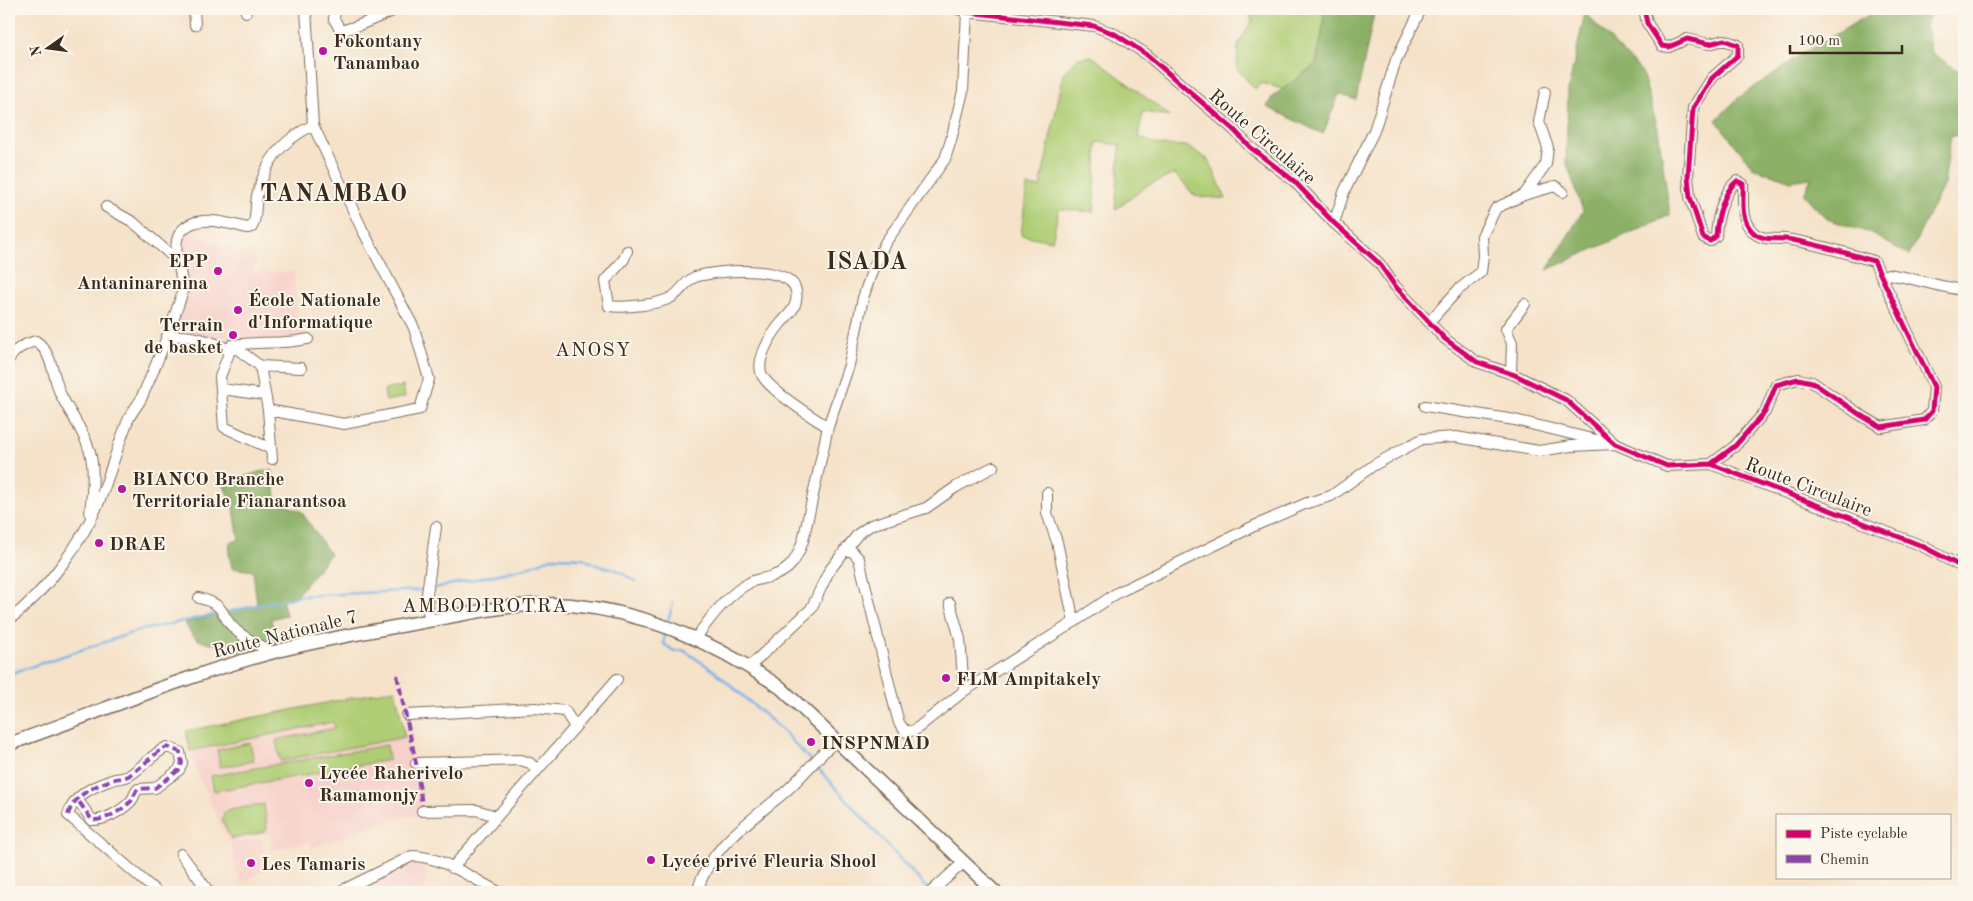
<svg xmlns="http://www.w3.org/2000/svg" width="1973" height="901" font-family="'Old Standard TT',serif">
<rect width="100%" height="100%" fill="#fbf7ec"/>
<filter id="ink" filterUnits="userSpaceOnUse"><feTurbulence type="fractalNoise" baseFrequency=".02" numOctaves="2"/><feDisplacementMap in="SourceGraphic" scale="10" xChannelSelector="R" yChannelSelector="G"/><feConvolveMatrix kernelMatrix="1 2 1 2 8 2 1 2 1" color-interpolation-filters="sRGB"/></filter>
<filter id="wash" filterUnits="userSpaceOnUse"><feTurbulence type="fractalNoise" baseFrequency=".0096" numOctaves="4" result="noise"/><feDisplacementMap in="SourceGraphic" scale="20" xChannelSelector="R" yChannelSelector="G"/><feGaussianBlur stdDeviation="1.12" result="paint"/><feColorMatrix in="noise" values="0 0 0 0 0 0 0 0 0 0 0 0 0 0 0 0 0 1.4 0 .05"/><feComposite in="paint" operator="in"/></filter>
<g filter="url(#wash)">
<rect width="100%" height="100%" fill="#f5e2c9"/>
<!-- built -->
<path fill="#f7d0c9" d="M188,232L257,259L253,272H294L296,313L308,339L232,345L172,335L187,284L180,250Z
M395,689L423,815L392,819L312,848L310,842L271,851L270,833L228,842L192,760L186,731Z
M262,839L264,859L269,868L241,883L236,874L231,842Z
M416,860L426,861L424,892H346Z"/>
<!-- green -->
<path fill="#afcd74" stroke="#757c49" d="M1248,9H1323L1324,22L1316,64L1285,90L1262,83L1255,89L1237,69L1238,45L1252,21Z
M1092,56L1170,116L1143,112L1138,137L1159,145L1186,146L1209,160L1226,199L1195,196L1175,174L1148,185L1115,210L1120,145L1097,142L1094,212L1059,209L1052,241L1021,235L1027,186L1040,187L1064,72L1078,58Z
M403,386L405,397L386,401L384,390Z
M395,689L405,737L280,761L276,740L335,728L333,722L190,751L186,731Z
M250,743L254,761L220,767L217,750Z
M387,745L389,760L214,791L211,776Z
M264,804L267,829L264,832L231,839L222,821L225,811Z"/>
<!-- forest -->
<path fill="#8bb066" stroke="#636d42" d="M1323,9H1375L1356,100L1339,94L1323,134L1267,107L1272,97L1316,64L1324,22Z
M1879,9H1934L1925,25L1931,52L1957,70L1964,68V135L1951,136L1944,184L1909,255L1870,233L1827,219L1804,195L1811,178L1791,181L1753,168L1716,120L1737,99L1800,55Z
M1585,13L1642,72L1658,129L1670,215L1547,270L1583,211L1566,161L1568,90Z
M272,470L277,502L301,511L330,554L297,595L282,599L286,615L271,619L277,648L243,659L236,643C213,644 196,648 185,623L257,605L253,571L232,568L229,554L230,542L239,540L234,510L224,486L227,482L258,472Z"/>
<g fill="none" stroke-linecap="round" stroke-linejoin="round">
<!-- stream -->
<path stroke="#7ab1e9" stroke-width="2.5" d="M431,589L525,568L554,557L583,558L596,565L615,569L635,581
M226,612L300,596L424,590
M668,621L673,603
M664,632V644L674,651L683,650L713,670L782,730L811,761
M9,674L138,631L221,613
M815,765L929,891"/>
</g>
</g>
<g filter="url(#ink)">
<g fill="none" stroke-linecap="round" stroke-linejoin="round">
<!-- minor casing -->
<g stroke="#7c6a5a" stroke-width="12">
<path id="minor" d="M194,9L195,25
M246,9V12
M335,9L334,19L341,31L357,26L398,9
M957,9L967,12L1094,26L1115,34L1146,54L1234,130L1250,147L1294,181L1334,223L1379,263L1395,286L1445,339L1477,362L1515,375L1566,400L1615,444L1667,466L1711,464L1920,545L1964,568
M1644,9L1647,23L1662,46L1669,47L1687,39L1709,44L1724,40L1738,45V55L1712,78L1693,108L1688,177L1690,197L1703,237L1710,241L1716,236C1717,219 1723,192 1737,181L1743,184C1744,201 1739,218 1753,232C1762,241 1775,238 1786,239C1815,243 1845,253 1874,261L1934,387L1932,411L1924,420L1881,427L1859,414L1812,382L1798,379L1776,385L1765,412L1735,446L1711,464
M1524,195L1546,164L1548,148L1539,122L1545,92
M106,207L133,222L179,262
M1334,223L1344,192L1374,131L1396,60L1421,9
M627,251L624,259L605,281L609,306C624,308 659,305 672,297C681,292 685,281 695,277C715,270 792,264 796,291C799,306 790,313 781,323C771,335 755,360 762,375C770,391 812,417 828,427
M1882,278L1888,274C1914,278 1938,287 1964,290
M1429,322L1458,290L1481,272L1483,256L1482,236L1496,208L1524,195L1555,186L1563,192
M166,338C181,331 215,342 229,350
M232,345L220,377L224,427L269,448
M232,345L260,366L268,410L272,459
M232,345C257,341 282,345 308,339
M9,359C15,349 24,344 36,341C52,352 53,376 60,393C69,413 84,430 90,452C95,471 92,494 90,514
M260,366L301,368
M1511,374L1512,343L1506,329L1525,304
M222,389L265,395
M1425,406L1515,420L1604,442
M268,410L344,424L420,409L429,379L414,328L362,229L313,125L306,9
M1047,493V513L1057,542L1074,622
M844,551H852L859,559L895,708L899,723L906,732L915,730L964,691L1074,622L1117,593L1252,527L1307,503L1331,496L1374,465L1422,439L1456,437L1539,451L1571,446L1615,444
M199,598C230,606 217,615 238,632C248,640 261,646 272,652
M950,603L960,639L964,691
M9,620C46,592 84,540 101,497C111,471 118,444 129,418C132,412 137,406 141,399C156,366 170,331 181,297C187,280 169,249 180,233C194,212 228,223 247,228L252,227C257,218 255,206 257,196C266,160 280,142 313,125
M429,621L427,594L436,527
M696,638C709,619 728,594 749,583C756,579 764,579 772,576C791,571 797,558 803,541L828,427L849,365L863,298L872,271L885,243L945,159L951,140L963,91L967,12
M750,666L811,609L829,571L858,534L871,525L926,508L956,487L993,467
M407,715L535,708L565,711L575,727
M416,763L521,760L530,763L537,770
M77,799L92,820C104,821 121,811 129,803C134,800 134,793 138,789L155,788L179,770L182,763L180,752L167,747C152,754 144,766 130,775C126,778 120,778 115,779C96,785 74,794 68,815L157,892
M422,811L476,810L496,816
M181,854L209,892
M452,868L617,679
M339,892L412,856C442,856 473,879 499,892
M697,892C710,845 750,822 785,792C803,776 818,756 837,740
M931,892L964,862"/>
</g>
<!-- major casing -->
<g stroke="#7c6a5a" stroke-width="15">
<path id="major" d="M9,744C97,713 184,676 274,652C323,639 373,631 422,622C471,613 521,601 571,605C648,612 719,645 781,688L995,892"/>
</g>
<!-- minor -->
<use href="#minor" stroke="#fff" stroke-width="10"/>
<!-- major -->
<use href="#major" stroke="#fff" stroke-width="12"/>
<!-- quiet -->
<path stroke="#8e44ad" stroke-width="4" stroke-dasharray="8 4" stroke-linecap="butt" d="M397,675L416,763L422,805
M68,815C74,794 96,785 115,779C120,778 126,778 130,775C144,766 152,754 167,747L180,752L182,763L179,770L155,788L138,789C134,793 134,800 129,803C121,811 104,821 92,820L77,799
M424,888L438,892"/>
<!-- cycleway casing -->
<g stroke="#fbf7ec" stroke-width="8">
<path id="cycleway" d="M957,9L967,12L1094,26L1115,34L1146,54L1234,130L1250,147L1294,181L1334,223L1379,263L1395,286L1445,339L1477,362L1515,375L1566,400L1615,444L1667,466L1711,464L1920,545L1964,568
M1644,9L1647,23L1662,46L1669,47L1687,39L1709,44L1724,40L1738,45V55L1712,78L1693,108L1688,177L1690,197L1703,237L1710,241L1716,236C1717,219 1723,192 1737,181L1743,184C1744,201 1739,218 1753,232C1762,241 1775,238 1786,239C1815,243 1845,253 1874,261L1934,387L1932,411L1924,420L1881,427L1859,414L1812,382L1798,379L1776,385L1765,412L1735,446L1711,464"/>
</g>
<!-- cycleway -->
<use href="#cycleway" stroke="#d6006c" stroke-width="5"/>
</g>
</g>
<!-- markers -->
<g fill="#b5179e" stroke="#fbf7ec" stroke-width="2">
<circle cx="323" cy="51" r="5"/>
<circle cx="218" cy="271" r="5"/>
<circle cx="238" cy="310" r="5"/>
<circle cx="233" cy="335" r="5"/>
<circle cx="122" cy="489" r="5"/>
<circle cx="99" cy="543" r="5"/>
<circle cx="946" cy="678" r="5"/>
<circle cx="811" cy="742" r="5"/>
<circle cx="309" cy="783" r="5"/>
<circle cx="651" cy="860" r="5"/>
<circle cx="251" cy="863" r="5"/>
</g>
<g text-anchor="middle" stroke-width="4" stroke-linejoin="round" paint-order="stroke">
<!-- poi labels -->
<g font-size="19" font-weight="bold" fill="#3b2a1e" stroke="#fbf7ec" text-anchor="start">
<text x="333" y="47">Fokontany<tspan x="333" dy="22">Tanambao</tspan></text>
<text x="208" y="267" text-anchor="end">EPP<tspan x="208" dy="22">Antaninarenina</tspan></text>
<text x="248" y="306">École Nationale<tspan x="248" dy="22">d'Informatique</tspan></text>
<text x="223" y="331" text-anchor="end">Terrain<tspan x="223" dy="22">de basket</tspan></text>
<text x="132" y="485">BIANCO Branche<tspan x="132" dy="22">Territoriale Fianarantsoa</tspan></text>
<text x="109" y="550">DRAE</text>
<text x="956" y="685">FLM Ampitakely</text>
<text x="821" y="749">INSPNMAD</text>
<text x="319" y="779">Lycée Raherivelo<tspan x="319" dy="22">Ramamonjy</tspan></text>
<text x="661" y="867">Lycée privé Fleuria Shool</text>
<text x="261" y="870">Les Tamaris</text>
</g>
<!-- street labels -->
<g font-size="19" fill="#3b2a1e" stroke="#fbf7ec">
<text transform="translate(1263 136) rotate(41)" y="7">Route Circulaire</text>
<text transform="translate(1809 486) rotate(21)" y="7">Route Circulaire</text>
<text transform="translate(285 633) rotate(-14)" y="7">Route Nationale 7</text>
</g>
<!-- neighbourhood labels -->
<g font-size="20" letter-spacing="1" fill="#3b2a1e" stroke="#fbf7ec">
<text x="593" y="356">ANOSY</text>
<text x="485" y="612">AMBODIROTRA</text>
</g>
<!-- district labels -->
<g font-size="24" font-weight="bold" letter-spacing="1" fill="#3b2a1e" stroke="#fbf7ec">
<text x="334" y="201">TANAMBAO</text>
<text x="867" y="269">ISADA</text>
</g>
</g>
<!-- margin -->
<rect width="1973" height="901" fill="none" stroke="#fbf7ec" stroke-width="30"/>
<!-- legend -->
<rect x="1776" y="814" width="175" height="65" fill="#fbf7ec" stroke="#aea59a"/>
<rect x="1786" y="830" width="25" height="8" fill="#d6006c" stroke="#aea59a"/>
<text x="1820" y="838" font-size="15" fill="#3b2a1e">Piste cyclable</text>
<rect x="1786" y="855" width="25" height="8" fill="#8e44ad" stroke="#aea59a"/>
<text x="1820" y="864" font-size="15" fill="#3b2a1e">Chemin</text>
<!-- north arrow -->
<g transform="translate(48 48) rotate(256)" stroke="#fbf7ec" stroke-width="4" paint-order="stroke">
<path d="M0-4L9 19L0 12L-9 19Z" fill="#3b2a1e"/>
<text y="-8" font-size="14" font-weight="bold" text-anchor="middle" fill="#3b2a1e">N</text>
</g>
<!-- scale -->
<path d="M1790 45v8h112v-8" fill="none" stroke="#3b2a1e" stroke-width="2.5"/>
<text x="1798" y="45" font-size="15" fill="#3b2a1e" stroke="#fbf7ec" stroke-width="4" paint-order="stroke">100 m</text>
</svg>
